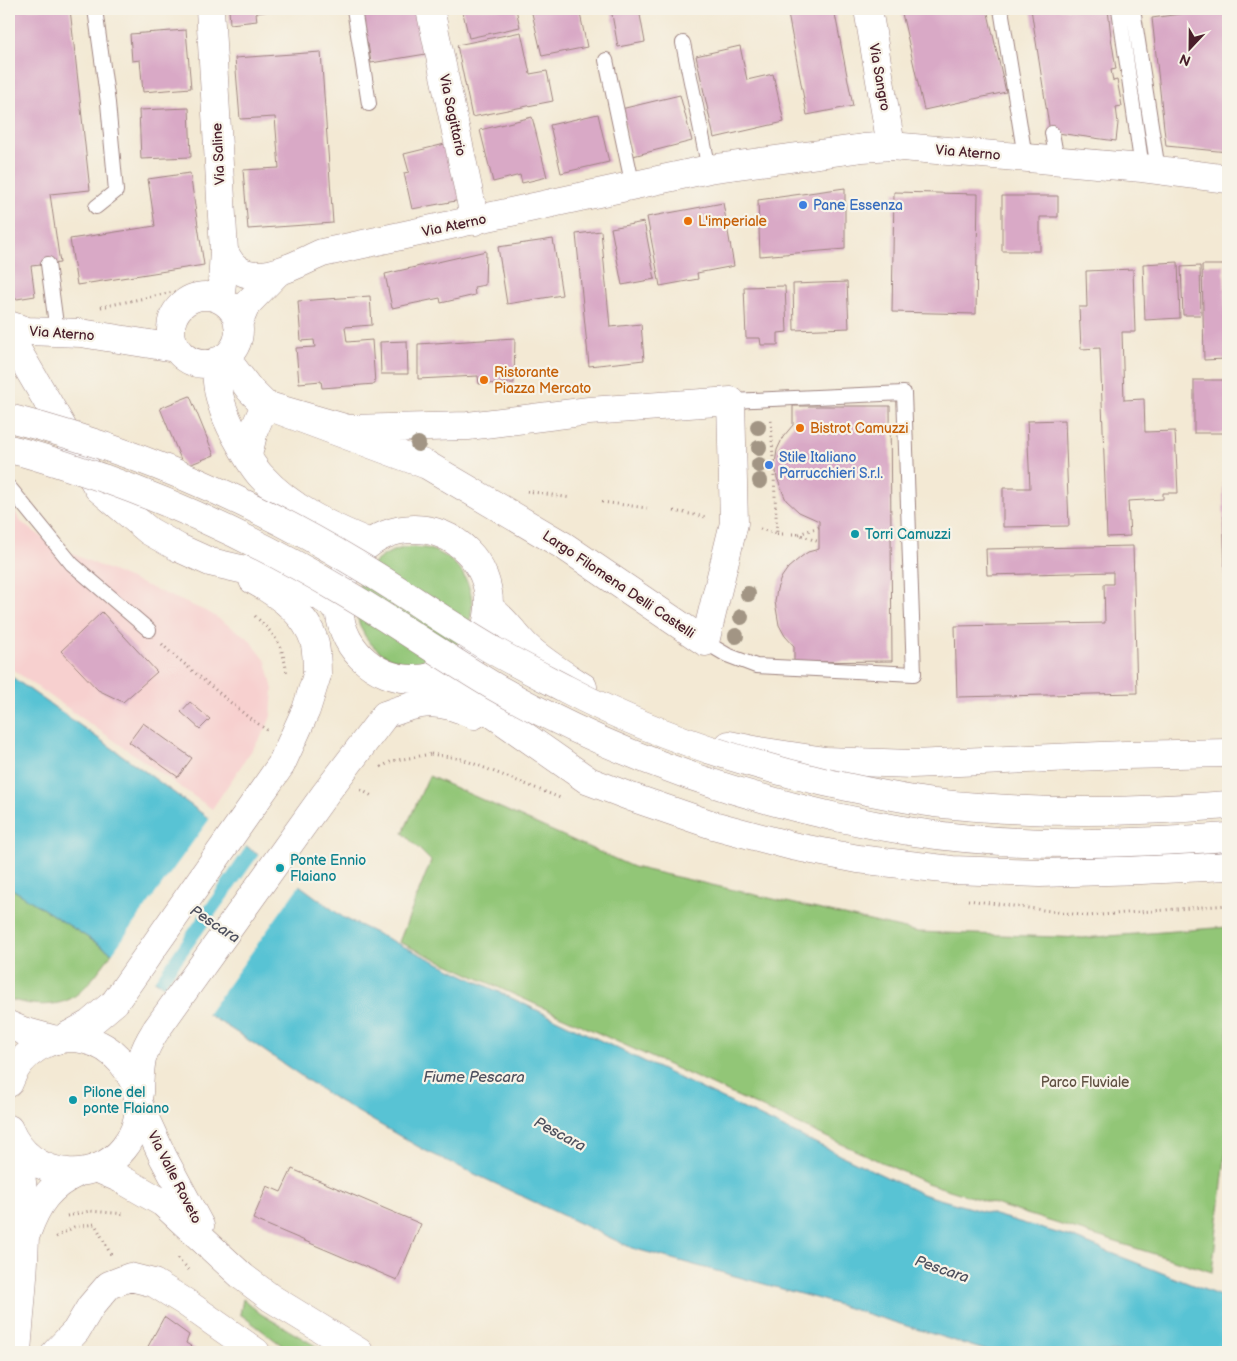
<svg xmlns="http://www.w3.org/2000/svg" width="1237" height="1361" font-family="'Balsamiq Sans',sans-serif">
<rect width="100%" height="100%" fill="#f7f3e8"/>
<filter id="ink" filterUnits="userSpaceOnUse"><feTurbulence type="fractalNoise" baseFrequency=".02" numOctaves="2"/><feDisplacementMap in="SourceGraphic" scale="10" xChannelSelector="R" yChannelSelector="G"/><feConvolveMatrix kernelMatrix="1 2 1 2 8 2 1 2 1" color-interpolation-filters="sRGB"/></filter>
<filter id="wash" filterUnits="userSpaceOnUse"><feTurbulence type="fractalNoise" baseFrequency=".0096" numOctaves="4" result="noise"/><feDisplacementMap in="SourceGraphic" scale="20" xChannelSelector="R" yChannelSelector="G"/><feGaussianBlur stdDeviation="1.12" result="paint"/><feColorMatrix in="noise" values="0 0 0 0 0 0 0 0 0 0 0 0 0 0 0 0 0 1.4 0 .05"/><feComposite in="paint" operator="in"/></filter>
<g filter="url(#wash)">
<rect width="100%" height="100%" fill="#f3e9d4"/>
<!-- built -->
<path fill="#f7d0cf" d="M9,501L21,522L56,547L210,613L248,638L266,661L273,690L271,716L266,729L212,809L9,667Z"/>
<!-- green -->
<path fill="#92c677" stroke="#6e7251" d="M356 605a58 58 0 1 1 116 0a58 58 0 1 1-116 0Z
M429,776L633,867L918,932L1083,938L1228,927V1132L1212,1272L927,1183L399,942L431,861L403,833Z
M9,887L112,953C103,966 84,992 70,999C51,1008 28,1005 9,999Z
M243,1299L261,1314L326,1352H291L240,1314Z"/>
<!-- water -->
<path fill="#59c3d4" stroke="#527180" d="M9,675L143,770L344,918L922,1194L1071,1237L1228,1299V1352H991L819,1299L632,1248L424,1150L332,1097L253,1043L9,887Z"/>
<!-- pier -->
<path fill="#f3e9d4" d="M211,817L248,844L153,982L111,955Z
M260,853L301,883L206,1016L163,988Z"/>
<g id="blocks">
<!-- building -->
<path fill="#d9a9c6" d="M9,9H70L90,190L50,194L60,263L31,266L35,296L11,300L9,281Z
M229,9H270V11L256,13L257,21L230,24Z
M359,9H420L426,54L371,63L368,44L363,39Z
M462,9H516L520,27L469,38Z
M531,9H579L587,47L542,56Z
M611,9H644L645,12L640,15L645,42L618,47Z
M816,9H834L853,106L807,115L788,14Z
M901,9H987L1006,92L924,110Z
M1031,9H1108L1111,37L1116,69L1111,70L1113,81L1117,80L1122,106L1116,107L1118,123L1116,141L1050,132Z
M1214,9H1228V152L1166,146L1152,18Z
M186,30L191,88L143,92L140,60L132,61L130,34Z
M521,32L530,74L547,71L553,101L472,117L457,45Z
M740,46L747,80L773,74L784,122L714,138L696,56Z
M321,52L333,223L248,229L243,170L279,168L275,117L240,119L235,58Z
M680,95L692,141L633,156L621,109Z
M189,108L191,157L141,159L139,110Z
M598,114L609,162L561,173L550,125Z
M532,117L547,177L522,183L520,175L493,182L480,130Z
M449,143L461,200L412,209L404,173L409,172L404,154Z
M190,173L204,265L77,285L70,239L155,226L148,179Z
M845,188V249L760,256L758,200Z
M894,192L978,194L976,314L892,312Z
M1002,196H1058V217H1040V251H1002Z
M723,203L734,266L697,273L698,279L660,286L647,217Z
M644,222L655,279L622,285L611,228Z
M601,231L610,327L641,324L644,360L589,366L576,234Z
M553,239L562,295L507,304L498,247Z
M486,251L485,285L474,287L475,295L441,303L440,298L392,308L385,274Z
M1178,262L1180,318L1145,320L1143,264Z
M1202,265H1224L1226,359L1204,360Z
M1200,266L1201,315H1183L1181,267Z
M1133,269L1135,332H1122L1124,400L1144,399L1145,432L1175,431L1178,493H1163V499L1128,501L1130,536L1107,537L1100,348L1081,349L1079,307H1087L1086,271Z
M847,282L849,328L794,330L793,284Z
M785,286L787,332L778,333V345H761L760,338H746L744,287Z
M370,296L372,325L345,327L347,342L372,340L375,384L322,388L321,381L299,383L296,348L315,347L314,340L301,341L298,301Z
M515,338L514,383L479,384L478,376L418,379V344Z
M407,341L408,374H381L380,342Z
M1194,380H1228V433H1194Z
M190,396L214,455L184,467L160,408Z
M793,406H890L892,661L794,662V646L785,636L779,625L775,602L777,589L781,578L788,568L801,557L808,552L819,549V521L799,512L786,500L777,478L775,464L777,450L783,437L793,425Z
M1065,420L1069,526L1003,527V488H1030L1027,421Z
M1223,482H1228V583H1225Z
M1133,546L1137,693L957,697L955,626L1105,623L1104,584H1113V572L987,575L986,549Z
M102,612L157,672L123,702L98,690L61,651Z
M190,702L210,719L200,729L181,712Z
M143,723L192,758L178,777L129,742Z
M292,1169L421,1224L397,1280L253,1219L267,1186L281,1192Z
M164,1317L189,1335L186,1343L200,1352H145Z"/>
</g>
</g>
<g filter="url(#ink)">
<use href="#blocks" fill-opacity="0" stroke="#9e8480" stroke-width="1"/>
<g fill="none" stroke-linecap="round" stroke-linejoin="round">
<!-- service casing -->
<g stroke="#9e8480" stroke-width="16">
<path id="service" d="M95,9L108,103L116,191L96,207
M354,9L369,104
M1001,9L1025,157
M1119,9L1142,168
M1133,9L1158,170
M683,43L709,169
M606,60L633,187
M1052,133L1057,160
M48,264L57,332
M9,487L72,564L149,630
M705,642L727,655L756,666L914,674L904,393L731,401"/>
</g>
<!-- minor casing -->
<g stroke="#9e8480" stroke-width="29">
<path id="minor" d="M430,9L475,221
M868,9L891,146
M225,357L250,390L265,405L427,465L564,546L705,642L734,523L731,401L589,411L468,426L348,429L265,405
M248,455L254,430L265,405
M9,1025L23,1031L56,1040
M139,1105L163,1157L200,1226
M96,1168L121,1179L163,1203L243,1277L271,1298L359,1352
M56,1352L76,1331L91,1306L109,1285L130,1277L154,1283L185,1302L256,1352"/>
</g>
<!-- tertiary casing -->
<g stroke="#9e8480" stroke-width="29">
<path id="tertiary" d="M210,9L224,251L222,283L220,299
M224,251C227,257 230,263 235,267C259,288 298,263 322,253L709,169L863,148L891,146L1142,168L1228,179
M171 330a34 34 0 1 1 68 0a34 34 0 1 1-68 0Z
M238,324L246,305L278,272
M9,325L27,331L81,333L175,348
M9,336L98,488L149,531L179,548L210,562L263,574L299,585L315,593L339,609
M217,361C214,387 223,413 235,435C243,449 251,466 262,477C291,509 331,527 370,543
M339 604a75 75 0 1 1 150 0a75 75 0 1 1-150 0Z
M253,580C277,593 305,613 314,640C317,651 317,663 317,675
M62,1039L89,1024L115,1002
M9,1083C14,1068 24,1056 37,1048C101,1010 169,1090 124,1148C111,1165 88,1174 67,1172C40,1170 19,1153 9,1129
M139,1093C140,1063 140,1055 156,1030
M13,1140C34,1208 22,1282 17,1352
M27,1232C37,1204 49,1186 77,1173"/>
</g>
<!-- trunk casing -->
<g stroke="#9e8480" stroke-width="29">
<path id="trunk" d="M489,608C504,618 513,633 526,646C543,662 563,674 583,687
M430,677L486,709L589,781L631,797L713,825L792,846L858,859L952,870L1040,873L1142,870L1228,866
M385,715C421,701 438,698 474,715
M729,745L759,751L825,761L912,764L1125,755L1228,753"/>
</g>
<!-- path -->
<path stroke="#9e8480" stroke-width="3" stroke-dasharray="1 4" stroke-linecap="butt" d="M101,307L193,288
M527,491L571,498
M602,502L647,508
M674,511L706,517
M760,529L777,534L771,420
M777,534H798L819,542
M799,534L819,527
M255,616C277,637 282,643 287,674
M162,644L170,652L248,717L267,730
M431,754L462,759L563,799
M361,790L374,797
M968,900L1088,916L1228,905
M67,1216L90,1211L125,1214
M56,1237L74,1227L95,1224L111,1255
M178,1258L189,1270"/>
<!-- service -->
<use href="#service" stroke="#fff" stroke-width="14"/>
<!-- minor -->
<use href="#minor" stroke="#fff" stroke-width="28"/>
<!-- tertiary -->
<use href="#tertiary" stroke="#fff" stroke-width="28"/>
<!-- trunk -->
<use href="#trunk" stroke="#fff" stroke-width="28"/>
<!-- tertiary-bridge casing -->
<g stroke="#9e8480" stroke-width="29" stroke-linecap="butt">
<path id="tertiary-bridge" d="M115,1002L281,765L306,710L317,675
M156,1030L325,794L385,715"/>
</g>
<!-- trunk-bridge casing -->
<g stroke="#9e8480" stroke-width="29" stroke-linecap="butt">
<path id="trunk-bridge" d="M9,418C132,449 249,499 358,565C405,593 449,625 496,652C519,665 543,677 566,689C647,732 736,761 824,782C860,790 897,798 934,803C1032,814 1130,813 1228,805
M9,449C41,456 72,468 103,478C187,508 268,547 345,593C396,623 444,657 495,687C624,761 768,808 914,832C1018,848 1124,844 1228,837"/>
</g>
<!-- path-bridge -->
<path stroke="#9e8480" stroke-width="3" stroke-dasharray="1 4" stroke-linecap="butt" d="M381,767L392,761L431,754"/>
<!-- tertiary-bridge -->
<use href="#tertiary-bridge" stroke="#fff" stroke-width="28"/>
<!-- trunk-bridge -->
<use href="#trunk-bridge" stroke="#fff" stroke-width="28"/>
</g>
<!-- trees -->
<g fill="#a29584">
<circle cx="758" cy="427" r="8"/>
<circle cx="418" cy="444" r="8"/>
<circle cx="759" cy="448" r="8"/>
<circle cx="759" cy="465" r="8"/>
<circle cx="760" cy="481" r="8"/>
<circle cx="748" cy="594" r="8"/>
<circle cx="741" cy="617" r="8"/>
<circle cx="736" cy="636" r="8"/>
</g>
</g>
<!-- markers -->
<g fill="#3f7fe0" stroke="#f7f3e8" stroke-width="2">
<circle cx="803" cy="205" r="5"/>
<circle cx="769" cy="465" r="5"/>
</g>
<g fill="#e8710a" stroke="#f7f3e8" stroke-width="2">
<circle cx="688" cy="221" r="5"/>
<circle cx="484" cy="380" r="5"/>
<circle cx="800" cy="428" r="5"/>
</g>
<g fill="#0f9aa8" stroke="#f7f3e8" stroke-width="2">
<circle cx="855" cy="534" r="5"/>
<circle cx="280" cy="868" r="5"/>
<circle cx="73" cy="1100" r="5"/>
</g>
<g text-anchor="middle" stroke-width="4.5" stroke-linejoin="round" paint-order="stroke">
<!-- street labels -->
<g font-size="14" fill="#4a1f2b" stroke="#f7f3e8">
<text transform="translate(880 77) rotate(80)" y="5">Via Sangro</text>
<text transform="translate(453 115) rotate(78)" y="5">Via Sagittario</text>
<text transform="translate(968 152) rotate(5)" y="5">Via Aterno</text>
<text transform="translate(218 154) rotate(-93)" y="5">Via Saline</text>
<text transform="translate(454 225) rotate(-12)" y="5">Via Aterno</text>
<text transform="translate(62 333) rotate(4)" y="5">Via Aterno</text>
<text transform="translate(619 584) rotate(34)" y="5">Largo Filomena Delli Castelli</text>
<text transform="translate(175 1177) rotate(63)" y="5">Via Valle Roveto</text>
</g>
<!-- shop labels -->
<g font-size="14" fill="#366cbe" stroke="#f7f3e8" text-anchor="start">
<text x="813" y="210">Pane Essenza</text>
<text x="779" y="462">Stile Italiano<tspan x="779" dy="16">Parrucchieri S.r.l.</tspan></text>
</g>
<!-- food labels -->
<g font-size="14" fill="#c56008" stroke="#f7f3e8" text-anchor="start">
<text x="698" y="226">L'imperiale</text>
<text x="494" y="377">Ristorante<tspan x="494" dy="16">Piazza Mercato</tspan></text>
<text x="810" y="433">Bistrot Camuzzi</text>
</g>
<!-- culture labels -->
<g font-size="14" fill="#0d838f" stroke="#f7f3e8" text-anchor="start">
<text x="865" y="539">Torri Camuzzi</text>
<text x="290" y="865">Ponte Ennio<tspan x="290" dy="16">Flaiano</tspan></text>
<text x="83" y="1097">Pilone del<tspan x="83" dy="16">ponte Flaiano</tspan></text>
</g>
<!-- park labels -->
<g font-size="14" fill="#605142" stroke="#f7f3e8">
<text x="1085" y="1087">Parco Fluviale</text>
</g>
<!-- water labels -->
<g font-size="15" font-style="italic" fill="#4e505e" stroke="#f7f3e8">
<text transform="translate(215 924) rotate(33)" y="5">Pescara</text>
<text x="474" y="1082">Fiume Pescara</text>
<text transform="translate(560 1134) rotate(28)" y="5">Pescara</text>
<text transform="translate(942 1269) rotate(19)" y="5">Pescara</text>
</g>
</g>
<!-- margin -->
<rect width="1237" height="1361" fill="none" stroke="#f7f3e8" stroke-width="30"/>
<!-- north arrow -->
<g transform="translate(1190 48) rotate(202)" stroke="#f7f3e8" stroke-width="4" paint-order="stroke">
<path d="M0-4L9 19L0 12L-9 19Z" fill="#4a1f2b"/>
<text y="-8" font-size="14" font-weight="bold" text-anchor="middle" fill="#4a1f2b">N</text>
</g>
</svg>
